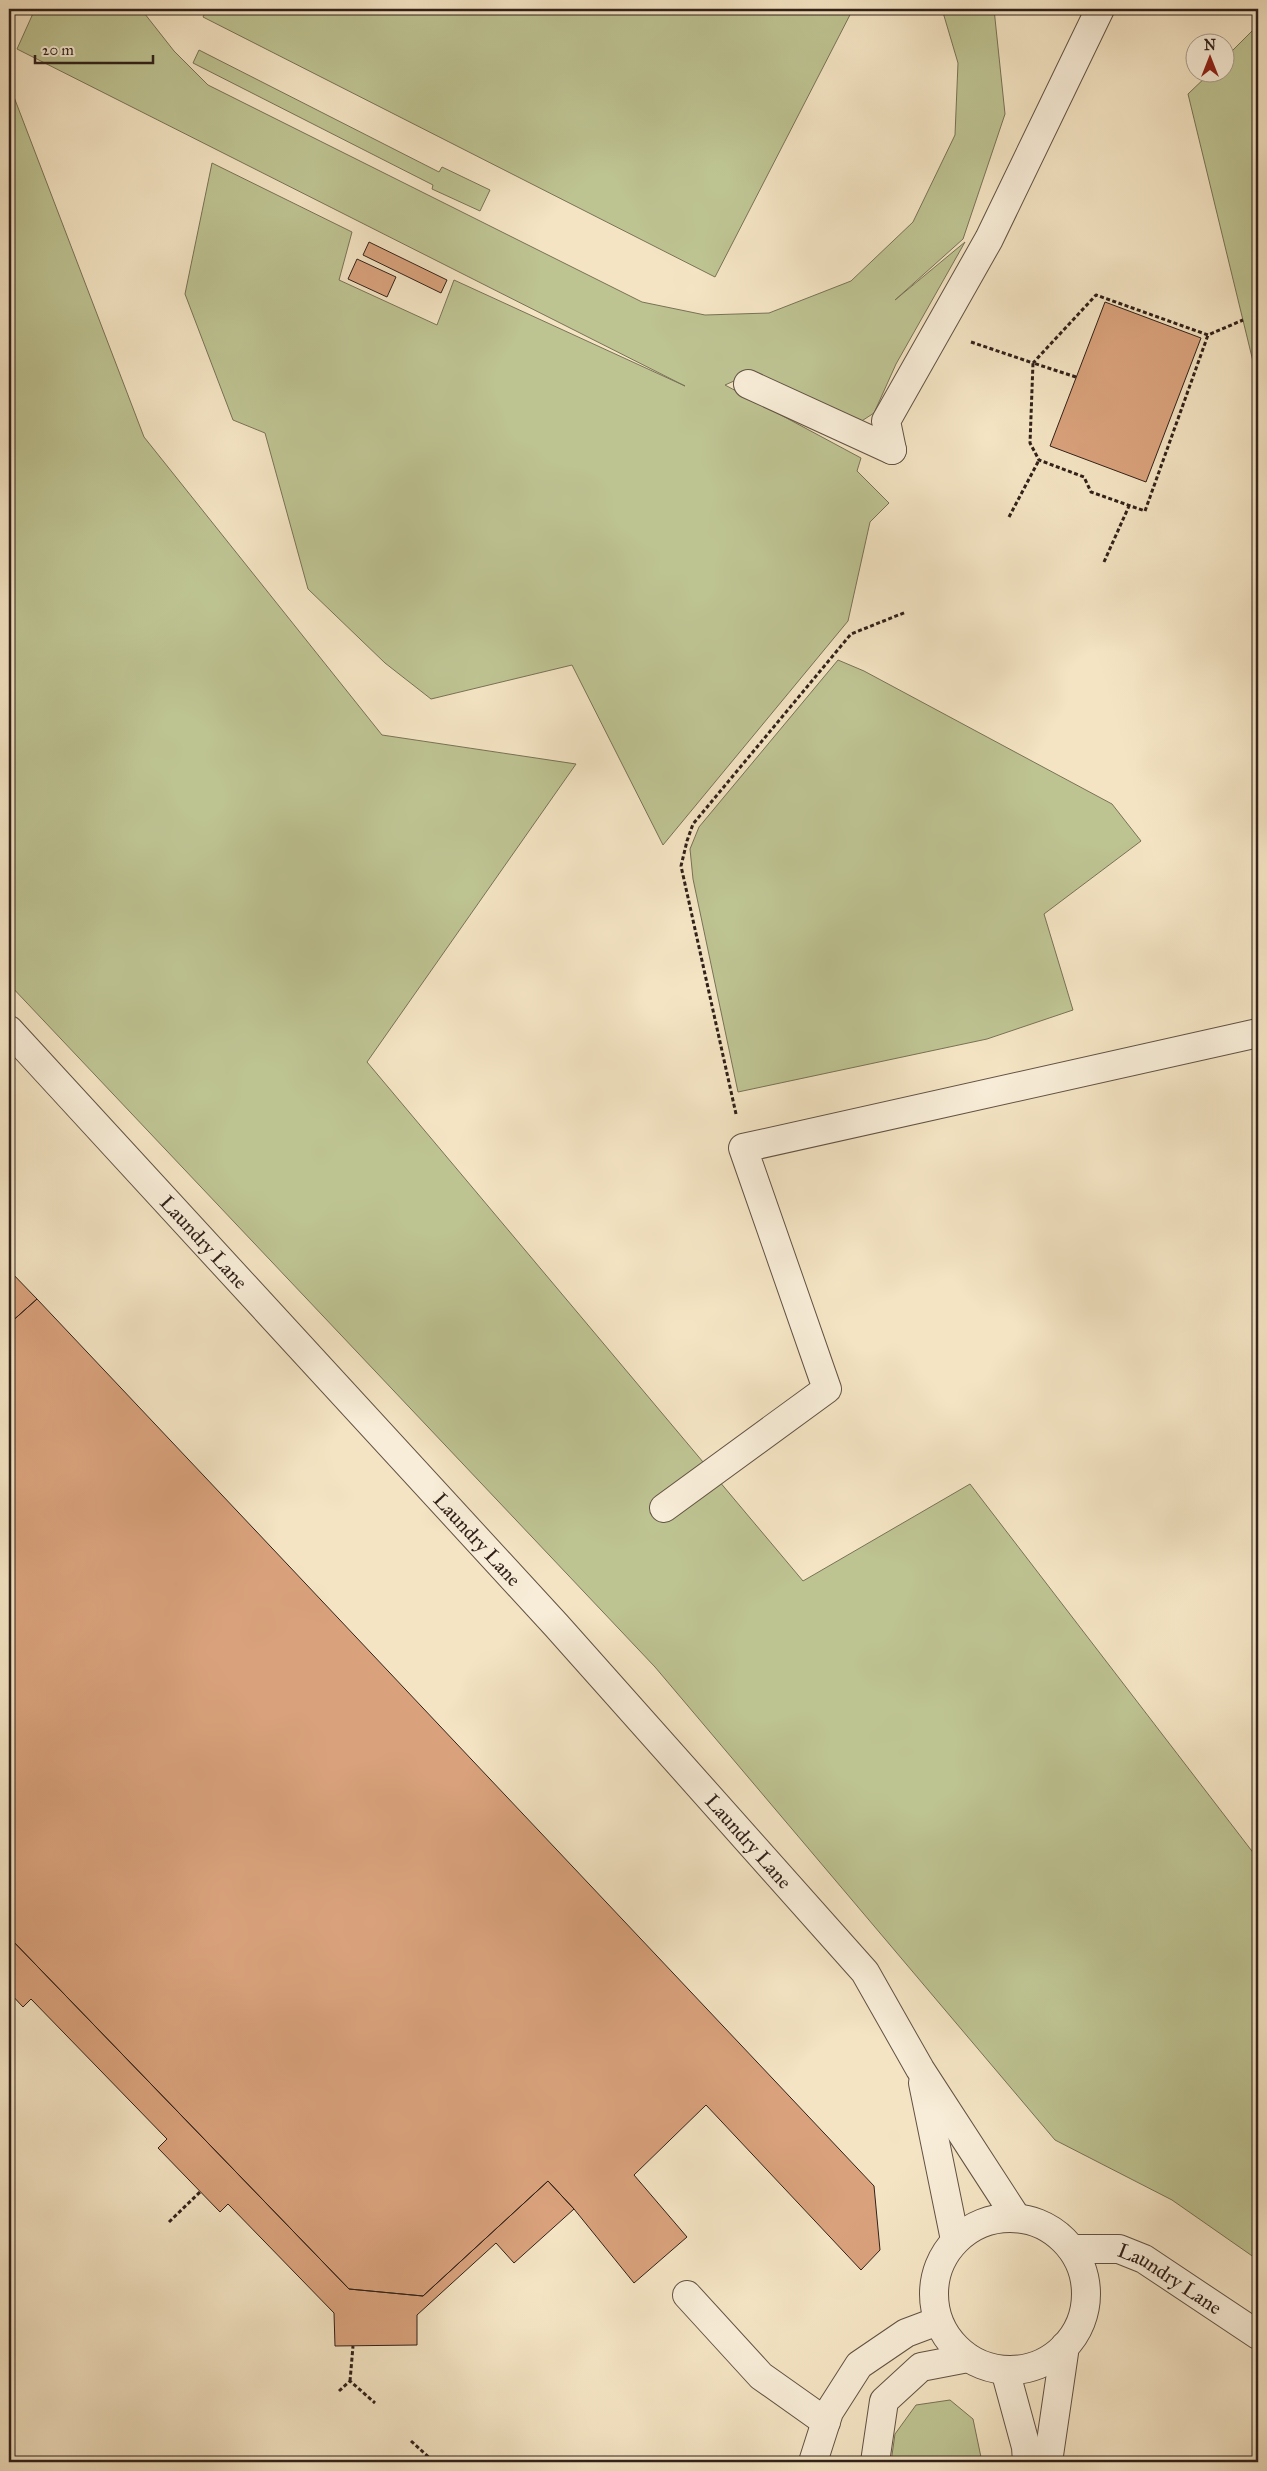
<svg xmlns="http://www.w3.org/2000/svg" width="1267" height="2471" font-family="'IM FELL Great Primer',serif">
<rect width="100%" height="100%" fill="#f4e4c3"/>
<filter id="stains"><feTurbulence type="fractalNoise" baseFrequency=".004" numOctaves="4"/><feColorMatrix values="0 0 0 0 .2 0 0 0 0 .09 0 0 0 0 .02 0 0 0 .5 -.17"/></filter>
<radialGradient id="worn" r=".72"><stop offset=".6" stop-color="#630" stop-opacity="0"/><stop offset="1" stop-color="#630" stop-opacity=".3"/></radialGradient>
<!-- green -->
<path fill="#bec392" stroke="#787256" d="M35,9H141L174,51L208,85L642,302L705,315L769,313L851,281L913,222L955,135L958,63L942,9H994L1005,114L963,239L895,300L965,242L896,364L874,413L857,424L752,373L725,385L861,458L857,471L889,503L870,522L848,621L663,845L572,665L431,699L385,663L308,589L265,433L233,420L185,294L212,163L352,232L339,280L437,325L454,280L685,386L17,49Z
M207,9H853L715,277L203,17Z
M1258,25V382L1188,94L1210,73L1224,72L1225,58Z
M199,50L439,172L442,167L490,190L480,211L432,189L433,185L193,63Z
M9,84L144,437L382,735L576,764L367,1062L803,1581L970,1484L1258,1859V2260L1172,2200L1055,2140L655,1667L9,984Z
M838,660L864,671L1112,804L1141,841L1044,914L1073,1010L987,1039L738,1092L693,879L690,849L699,827Z
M950,2400L973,2419L982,2462H891L895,2434L916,2405Z"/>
<!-- building -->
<path fill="#d9a27c" stroke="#31211a" d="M369,242L447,280L441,293L363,255Z
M357,259L396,277L387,297L348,279Z
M1105,302L1201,338L1146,482L1050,446Z
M9,1270L37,1299L9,1324Z
M37,1299L874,2186L880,2250L861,2270L706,2105L634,2175L687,2237L634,2283L574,2209L548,2181L423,2296L349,2289L9,1937V1324Z
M9,1937L349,2289L423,2296L548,2181L574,2209L514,2263L496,2243L417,2315V2345L335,2346L334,2313L228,2204L220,2212L158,2148L167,2139L31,1999L23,2007L9,1992Z"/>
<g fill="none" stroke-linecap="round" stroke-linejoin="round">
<!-- minor casing -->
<g stroke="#625244" stroke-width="30">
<g id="minor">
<path d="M748,384L892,450"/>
<path d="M892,450L886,421L989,239L1100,9"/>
<path id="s1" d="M9,1030L556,1625L865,1972L920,2069L1016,2217"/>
<path d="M664,1508L827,1389L743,1148L1258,1033"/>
<path d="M923,2083L955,2240"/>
<circle cx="1010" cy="2294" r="76"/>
<path id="s2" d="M1072,2249H1119L1144,2259L1258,2335"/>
<path d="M687,2295L761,2376L826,2422"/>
<path d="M1005,2370L1026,2447L1027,2462"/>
<path d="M813,2462L829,2412L859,2365L906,2333L938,2321"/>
<path d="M875,2462L884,2401L921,2367L968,2358"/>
<path d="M1048,2462L1065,2346"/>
</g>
</g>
<!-- path -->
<path stroke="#31211a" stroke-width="3" stroke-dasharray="4 2.5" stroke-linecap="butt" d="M971,342L1033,363L1096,295L1208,335L1243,320
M1076,377L1033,363L1030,443L1039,460L1084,477L1091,492L1145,511L1208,335
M1009,517L1039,460
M1104,562L1129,506
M736,1114L681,866L687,841L693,824L851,634L906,612
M169,2222L200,2192
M350,2381L353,2346
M339,2391L350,2381L375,2403
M411,2441L434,2462"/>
<!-- minor -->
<use href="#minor" stroke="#f8edd8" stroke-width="28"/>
</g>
<g text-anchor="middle" stroke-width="4" stroke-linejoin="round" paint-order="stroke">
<!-- street labels -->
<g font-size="20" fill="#31211a" stroke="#f8edd8">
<text dy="7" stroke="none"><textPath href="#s1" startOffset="288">Laundry Lane</textPath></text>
<text dy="7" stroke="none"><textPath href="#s1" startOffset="692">Laundry Lane</textPath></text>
<text dy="7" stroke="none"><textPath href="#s1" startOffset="1098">Laundry Lane</textPath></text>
<text dy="7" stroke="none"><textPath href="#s2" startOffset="106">Laundry Lane</textPath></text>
</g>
</g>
<!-- margin -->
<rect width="1267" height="2471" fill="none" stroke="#f4e4c3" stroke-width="30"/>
<rect x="10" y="10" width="1247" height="2451" fill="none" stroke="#31211a" stroke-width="2.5"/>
<rect x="15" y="15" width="1237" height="2441" fill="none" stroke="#31211a"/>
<!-- north arrow -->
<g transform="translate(1210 58)"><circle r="24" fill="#f8edd8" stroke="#a89b8c"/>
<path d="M0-4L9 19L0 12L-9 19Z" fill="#8f2418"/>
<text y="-8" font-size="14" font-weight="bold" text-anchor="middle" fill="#31211a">N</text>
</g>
<!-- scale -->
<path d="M35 55v8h118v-8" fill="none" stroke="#31211a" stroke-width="2.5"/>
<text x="42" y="55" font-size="15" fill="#31211a" stroke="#f8edd8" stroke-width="4" paint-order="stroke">20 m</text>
<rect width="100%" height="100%" filter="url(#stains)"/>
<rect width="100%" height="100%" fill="url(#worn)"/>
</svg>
